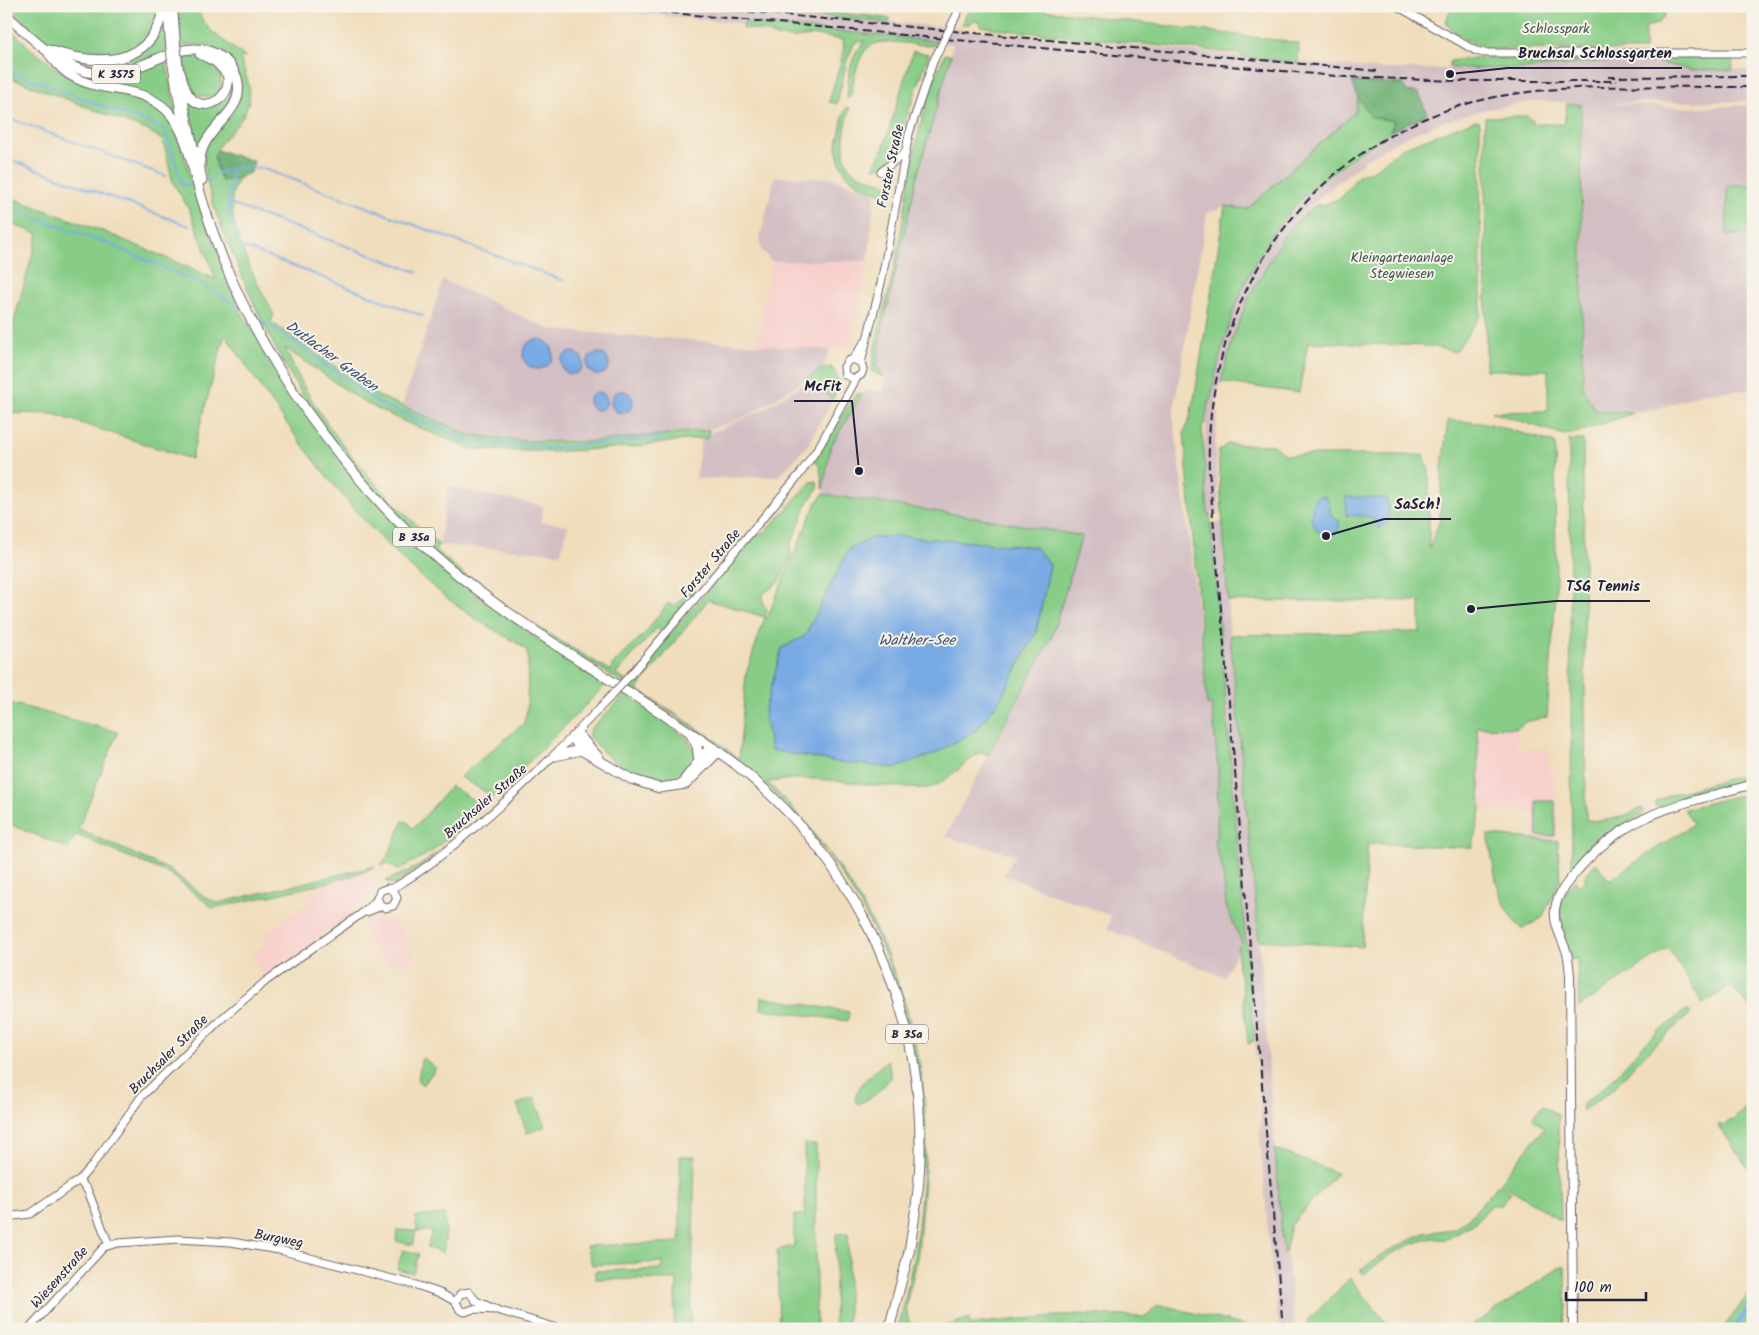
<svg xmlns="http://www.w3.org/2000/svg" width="1759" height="1335" font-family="Kalam,sans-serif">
<rect width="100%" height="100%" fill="#f7f3e8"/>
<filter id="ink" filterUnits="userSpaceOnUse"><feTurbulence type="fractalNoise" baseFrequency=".02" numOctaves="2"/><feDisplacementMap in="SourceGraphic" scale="10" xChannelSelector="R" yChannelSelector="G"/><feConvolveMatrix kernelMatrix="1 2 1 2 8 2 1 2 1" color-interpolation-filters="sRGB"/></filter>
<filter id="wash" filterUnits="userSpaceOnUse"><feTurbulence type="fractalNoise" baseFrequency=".0096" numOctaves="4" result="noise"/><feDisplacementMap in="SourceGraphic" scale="20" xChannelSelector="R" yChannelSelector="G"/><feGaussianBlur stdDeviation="1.12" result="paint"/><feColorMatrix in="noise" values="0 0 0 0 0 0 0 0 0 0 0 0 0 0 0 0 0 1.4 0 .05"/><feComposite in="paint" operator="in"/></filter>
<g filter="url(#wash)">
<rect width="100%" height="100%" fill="#f0ddbc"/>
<!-- built -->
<path fill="#f7d0cc" d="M771,261H868L852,340L841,351L757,344Z
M1477,726L1518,728L1517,749H1548L1549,772L1555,773L1558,841L1534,839L1532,812L1481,810Z
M371,870L375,890L340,924L265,977L251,956L267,942L262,936L312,899L308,896L320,883Z
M371,918L395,922L409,941L406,943L414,957L413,964L409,966L382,961L383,954L376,953L364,935L366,933L361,926Z"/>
<!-- industrial -->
<path fill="#d2bec3" d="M563,6H725L1376,69H1524L1584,62L1646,60L1693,70H1753V101L1604,103L1691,108L1753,105V390L1707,392L1650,411L1634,413L1596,411L1584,387L1582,103L1537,101L1483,110L1440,123L1401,139L1365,160L1313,203L1284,236L1249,297L1234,335L1221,382L1216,402L1218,403L1215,448L1219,514H1208L1204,457L1208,402H1210L1219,352L1234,306L1253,267L1275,232L1311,190L1391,131L1427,114L1406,91L1352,83L1358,98L1355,112L1247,209L1225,206L1207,213L1173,415L1193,570L1178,565L1193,571L1207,704H1212L1218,768L1217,835L1214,840L1223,871L1226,906L1242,943L1224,977L1107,929L1111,916L1003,875L1016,855L945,837L1052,636L1082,536L993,520L823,494L831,446L846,420L865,390L884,391L886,378L877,367L881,335L917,177L953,44Z
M775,177L832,178L875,193L868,261H771L761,249L760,238Z
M443,280L552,330L830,350L822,369L749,415L709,430L587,442L522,441L470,435L402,406Z
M808,381L833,399L809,443L780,476L696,479L701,438L707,439L709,433L761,411Z
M448,487L543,506L541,522L568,525L561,553L439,545Z
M1222,522L1232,663L1259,940L1283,1253L1288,1259L1295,1329H1279L1271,1267L1260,1135L1261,1112L1211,523Z"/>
<!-- green -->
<path fill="#87cd87" stroke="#547861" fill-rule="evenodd" d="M7,6H161L151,34L130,52L101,59L57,50L48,44Z
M177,6H197C202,31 228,42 245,57L240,58C245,74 254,91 247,107C236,139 201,140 222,181L239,178C215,212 258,283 274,315L271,322L376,395L470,435L522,441L587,442L709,430L707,439L700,438L633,447L551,452L471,449L403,421L365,403L285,348C317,424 378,492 439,545L435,549C488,598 549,635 611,671L612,665L646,632L668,603L674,606L692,589L696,593L662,632L657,628L616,674L631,684L676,627L757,534L765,532L811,482L817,481L818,488L807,504L790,547L791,556L779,582L763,594V604L767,609L765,617L767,618L814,507L823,494L993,520L1082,536L1052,636L988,755L981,752C965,762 951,778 935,786C925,790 911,788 901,787C858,786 809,772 767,783C787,800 804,821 820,842C887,927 927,1034 926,1143C926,1167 923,1191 921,1215C920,1231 919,1248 916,1264C913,1281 901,1307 910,1323C930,1334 949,1325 969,1318L970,1324L1077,1314L1146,1317L1157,1306H1165L1259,1329L1083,1327L898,1329C916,1258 927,1183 922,1110C913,968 837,834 723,749C660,702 590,664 523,622C464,584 411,533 365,480C308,414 270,345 237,264C224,234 211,204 205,171C195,125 253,119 238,78C235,70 232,64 226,58C213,45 198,43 181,46ZM894,536L1035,547L1050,565L1036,633L1001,698L976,730L934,754L895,768L838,762L771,750L764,712L782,648L805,636L849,550L872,538ZM708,600L765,617L746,674L739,759L715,740L637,689Z
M725,6H777L885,18L890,19L889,23Z
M971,6H1013L1299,43L1298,63L1242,57V54L996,29L981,26L978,21H972L970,24H961Z
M1452,6H1667L1664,16L1658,24L1645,27V50L1490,49C1479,48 1447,32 1446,21Z
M165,23L166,51C125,69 109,79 66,59C104,70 145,60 165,23Z
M744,23L770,25L936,41L933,46C874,41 862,29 851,96L847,99L849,72L855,53L865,41L855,42L847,60L837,104L829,102L844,51L843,40L816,35L796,38L776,37L764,31L742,28Z
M6,24L32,50L59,70L150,101L166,114L176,128L195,194L240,310L315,427L441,566L475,594L544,644L605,682V686L494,797L460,777L524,723L527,709L528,657L526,649C505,635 481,624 461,609C360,533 296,439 226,336L224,337L191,459L53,414L6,413V330L11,332L38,234L6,222V196L105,232L216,279L189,209L173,183L165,148L162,140L149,131L6,76Z
M913,51L929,54L892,159L884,166L873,168L883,149Z
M945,54L951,56L917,177L881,335L877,366L884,377L872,372C873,342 883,315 890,286C909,207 910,129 945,54Z
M1563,56L1597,58L1732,57L1733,70H1693L1646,60L1594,62L1524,69L1450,68V61C1487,55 1525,60 1563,56Z
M185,57C231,55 231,108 196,94L187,80Z
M166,60L177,116L170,110L85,79L67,69L109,78L134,73Z
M232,86L235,87L229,104L197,144L189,105C212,100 220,116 232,86Z
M1358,98L1371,117L1394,121L1391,131C1364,150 1336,168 1311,190C1250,246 1225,323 1210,402H1208L1205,424L1202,427L1208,514H1210L1254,1041L1248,1044L1242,982L1238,969V947L1242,943L1226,906L1223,871L1214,840L1217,835L1218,768L1212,705L1207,704L1184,432L1189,421L1195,394L1225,206L1247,209L1355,112Z
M1567,104H1581L1583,388L1596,411L1634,413L1579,432L1564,435L1492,412L1548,411V370H1486L1485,117L1527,116L1536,124H1564Z
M850,107C846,123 837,159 853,171C864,179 878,179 889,186L892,195C865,192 836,177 837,146C837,141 840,135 840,131C842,123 842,115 846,108Z
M1475,120L1479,121L1480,124L1481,315L1455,352L1430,346L1308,342L1299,393L1221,382L1234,335L1249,297L1284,236L1302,217L1315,205H1323L1341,198L1359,175L1373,171L1400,149Z
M1727,185H1753V235H1727Z
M832,367L840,383L833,399L806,379L822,369Z
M856,394H862L831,446L823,489L820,467L815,460Z
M1448,420L1490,424L1555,443L1556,592L1547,717L1525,722L1518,728L1477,727L1481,810L1472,848L1368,843L1362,947L1259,940L1230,635L1420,632V601H1228L1218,452L1227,444L1273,445L1285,455H1423L1429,470V549L1440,520L1442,466Z
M1569,440H1583L1586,820C1606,822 1623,818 1641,808L1644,810V813L1610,832L1572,869Z
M626,694L686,737C714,772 665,789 636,776C617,768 603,752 589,737V730Z
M6,702L118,732L78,829L170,870L207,898L218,903L375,866C361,878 240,902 213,908L170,874L76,835L68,848L6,823Z
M1753,772V784L1683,803L1656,807L1654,805L1656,801L1673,794Z
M451,786L484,807L431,852L398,870L388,864L381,865L388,856L403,821L408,822L412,828L418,824Z
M1753,792V1011L1731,986L1703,1004L1668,948L1579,1007L1577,958L1572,960C1560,928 1551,908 1575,880L1579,885L1586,880L1584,876L1596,863L1609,880L1693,824L1684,809Z
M1536,801H1555V836H1537Z
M1488,835L1558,841L1560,881L1542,918L1522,929C1495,904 1495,869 1488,835Z
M451,842L453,843L394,885L386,881L421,865Z
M762,997L849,1012L848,1021L761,1009Z
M1686,1010L1691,1013L1638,1061L1612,1090L1582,1111V1105L1608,1084L1648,1040Z
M424,1058L436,1069L422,1085L418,1081L421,1060Z
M888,1060L891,1078L875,1095L859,1104L855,1102C856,1084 875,1071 888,1060Z
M535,1098L545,1127L527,1133L517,1104Z
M1753,1101V1175L1718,1125L1727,1124L1728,1121L1733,1120Z
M1542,1105L1558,1115L1561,1221L1500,1182L1544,1128L1532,1118Z
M804,1144L816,1145V1329H779L777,1250L794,1246V1215H805Z
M1275,1149L1337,1173L1291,1225L1285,1253H1283Z
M680,1156H695L691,1329H673L677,1280L596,1279L595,1271L662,1269V1262L592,1265L586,1246L680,1242Z
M1499,1184L1511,1192L1501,1205H1492L1478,1220L1446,1240L1432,1238L1415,1243L1392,1253L1364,1274L1360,1270L1390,1250L1424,1233L1453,1229L1471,1216Z
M444,1214L446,1232L443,1253L427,1248L432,1231H417L415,1217Z
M397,1230L416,1231L413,1245L396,1241Z
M848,1233V1329H834L836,1234Z
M403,1250L419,1254L413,1273L397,1269Z
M1562,1266H1565L1566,1308L1562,1329H1467Z
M1350,1278L1391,1329H1301L1307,1324L1308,1320Z
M1753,1288V1329H1724L1727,1323Z"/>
<!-- forest -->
<path fill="#6db074" stroke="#486958" d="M1352,82L1403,84L1406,91L1419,93L1427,114L1391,131L1394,121L1371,117L1358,98Z
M217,150L254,161L251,172L239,178L222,181L214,157Z"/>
<!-- water -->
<path fill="#78aae4" stroke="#4d6690" d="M523 354a15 15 0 1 1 30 0a15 15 0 1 1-30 0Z
M561 363a11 11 0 1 1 22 0a11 11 0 1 1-22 0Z
M587 364a11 11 0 1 1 22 0a11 11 0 1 1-22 0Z
M611 402a11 11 0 1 1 22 0a11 11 0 1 1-22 0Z
M589 401a9 9 0 1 1 18 0a9 9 0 1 1-18 0Z
M1320,496L1326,497L1330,504V515L1339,521C1340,529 1338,532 1331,536L1317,531L1311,519L1314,499Z
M1346,497L1387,498L1389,521L1380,529L1370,517L1346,515Z
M894,536L1035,547L1050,565L1036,633L1001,698L976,730L934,754L895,768L838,762L771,750L764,712L782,648L805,636L849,549L872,538Z"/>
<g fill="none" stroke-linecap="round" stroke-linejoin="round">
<!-- stream -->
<path stroke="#78aae4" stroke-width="2" d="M6,70L162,128L170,144L182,185H194
M6,117L166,176
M6,158L189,226
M228,170L232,177
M218,173C233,167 246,167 262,168L564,281
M233,180L229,192L228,211L241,246L423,316
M206,182L211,181L215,175
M228,203L417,272
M6,207L106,243L202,284L241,308
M254,316L279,331L378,403L472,442L551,448L663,438"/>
<!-- canal -->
<path stroke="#78aae4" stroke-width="5.5" d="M1734,1329L1753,1303"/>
</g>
</g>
<g filter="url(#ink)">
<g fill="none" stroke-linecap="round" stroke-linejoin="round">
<!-- tertiary casing -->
<g stroke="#6a6368" stroke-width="9">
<path id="tertiary" d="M1397,6L1476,51L1484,53H1753
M881,172L904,153
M853,359L861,363L863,370L861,375L854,379L845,375L844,367L848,361L853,359L864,343
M861,363L881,283L909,134L933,62
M633,672L800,474L820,445L856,379
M391,889C419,874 444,854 468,833C520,791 566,744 611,696
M367,912L381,906L386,908L393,906L397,898L394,891L388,888L380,891L377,898L381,906
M79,1180L88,1191L109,1245
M6,1217L30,1214L79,1180L91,1167L141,1097L219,1021L266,981L361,914L377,900
M456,1302L460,1294L469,1292L476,1301L497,1310L561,1329
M29,1329L104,1247L118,1243L178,1239L231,1242L279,1250L416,1285L440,1293L456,1302L460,1310L465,1312L473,1309L497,1310"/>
</g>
<!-- secondary casing -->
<g stroke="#6a6368" stroke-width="10">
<path id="secondary" d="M167,6L170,44
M173,6L176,44
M172,62L184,134
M178,63L186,114L198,166
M1573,1329L1570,975C1569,968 1569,960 1567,953C1562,938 1553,925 1555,909C1557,894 1568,881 1578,870C1629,810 1682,805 1753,784"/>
</g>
<!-- primary casing -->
<g stroke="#6a6368" stroke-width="11">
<path id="primary" d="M6,15C35,40 58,68 98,74C139,80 182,30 221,57C229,62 234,69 237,78C249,120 187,127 202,180
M49,50C97,66 153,69 164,6
M49,54C56,62 62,71 72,76C104,95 146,83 172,116C187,136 190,159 197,182C204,208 213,233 222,257C259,349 318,435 385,508C480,609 604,671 716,750C842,839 920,987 920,1142C921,1179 915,1216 909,1252
M180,72C183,80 184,91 191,98C207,115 234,95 227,74L216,62L200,54
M577,733L599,758
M690,733L697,746L699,761
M572,737L581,750L631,779L659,788L686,784L718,752
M555,756L581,750
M685,779L707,751L712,748
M1080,1329H1102"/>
</g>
<!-- trunk casing -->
<g stroke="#6a6368" stroke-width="11">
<path id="trunk" d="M889,1329L909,1252"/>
</g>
<!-- tertiary -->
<use href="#tertiary" stroke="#fff" stroke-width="7"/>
<!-- secondary -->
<use href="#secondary" stroke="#fff" stroke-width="8"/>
<!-- primary -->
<use href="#primary" stroke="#fff" stroke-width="9"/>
<!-- trunk -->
<use href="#trunk" stroke="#fff" stroke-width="9"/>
<!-- rail -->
<path stroke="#22223b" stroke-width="2" stroke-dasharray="8 4" stroke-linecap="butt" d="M599,6L1346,77L1457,81H1616
M688,6L1378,71
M1608,77L1753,76
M1283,1329L1209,470C1203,296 1312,138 1486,99C1568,81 1669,88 1753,87"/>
<!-- tertiary-bridge casing -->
<g stroke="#6a6368" stroke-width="9" stroke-linecap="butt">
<path id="tertiary-bridge" d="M933,62L961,6
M611,696L633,672"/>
</g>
<!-- secondary-bridge casing -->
<g stroke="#6a6368" stroke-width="10" stroke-linecap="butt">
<path id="secondary-bridge" d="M170,44L172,62
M176,44L178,63"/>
</g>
<!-- tertiary-bridge -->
<use href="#tertiary-bridge" stroke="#fff" stroke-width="7"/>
<!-- secondary-bridge -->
<use href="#secondary-bridge" stroke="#fff" stroke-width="8"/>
</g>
</g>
<g text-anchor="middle" stroke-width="4" stroke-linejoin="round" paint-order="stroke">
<!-- shield labels -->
<g fill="#f7f3e8" stroke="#62616f" stroke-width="1">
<rect x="92" y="64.5" width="48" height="19" rx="4"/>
<rect x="393" y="527.5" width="42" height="19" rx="4"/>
<rect x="886" y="1024.5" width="42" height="19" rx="4"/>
</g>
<g font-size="12" font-weight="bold" fill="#22223b">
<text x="116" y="78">K 3575</text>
<text x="414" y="541">B 35a</text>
<text x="907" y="1038">B 35a</text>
</g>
<!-- park labels -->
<g font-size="14" fill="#405552" stroke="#f7f3e8">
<text x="1556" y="33">Schlosspark</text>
<text x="1402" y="262">Kleingartenanlage<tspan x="1402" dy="16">Stegwiesen</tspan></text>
</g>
<!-- street labels -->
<g font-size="14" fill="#22223b" stroke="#f7f3e8">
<text transform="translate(890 166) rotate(-78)" y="5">Forster Straße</text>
<text transform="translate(710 563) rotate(-50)" y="5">Forster Straße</text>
<text transform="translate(485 801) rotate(-41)" y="5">Bruchsaler Straße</text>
<text transform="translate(168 1054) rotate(-45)" y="5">Bruchsaler Straße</text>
<text transform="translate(279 1238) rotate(11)" y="5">Burgweg</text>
<text transform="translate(59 1277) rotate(-48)" y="5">Wiesenstraße</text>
</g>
<!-- water labels -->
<g font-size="15" font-style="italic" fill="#405276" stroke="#f7f3e8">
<text transform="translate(332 356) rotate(36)" y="5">Dutlacher Graben</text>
<text x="917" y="645">Walther-See</text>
</g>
</g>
<!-- callouts -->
<path fill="none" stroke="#22223b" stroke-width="2" d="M1450 74L1508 68H1682M859 471L852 401H794M1326 536L1384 519H1451M1471 609L1556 601H1650"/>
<g fill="#22223b" stroke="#f7f3e8" stroke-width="2">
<circle cx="1450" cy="74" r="5"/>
<circle cx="859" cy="471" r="5"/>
<circle cx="1326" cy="536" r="5"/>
<circle cx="1471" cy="609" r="5"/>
</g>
<g font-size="15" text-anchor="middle" font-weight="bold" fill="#22223b" stroke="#f7f3e8" stroke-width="4" stroke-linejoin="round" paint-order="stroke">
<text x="1595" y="58">Bruchsal Schlossgarten</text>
<text x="823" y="391">McFit</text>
<text x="1418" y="509">SaSch!</text>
<text x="1603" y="591">TSG Tennis</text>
</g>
<!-- margin -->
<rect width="1759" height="1335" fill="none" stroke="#f7f3e8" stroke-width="25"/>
<!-- scale -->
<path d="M1566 1292v8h80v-8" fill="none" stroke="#22223b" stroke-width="2.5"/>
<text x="1574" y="1292" font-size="15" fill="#22223b" stroke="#f7f3e8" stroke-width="4" paint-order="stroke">100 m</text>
</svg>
